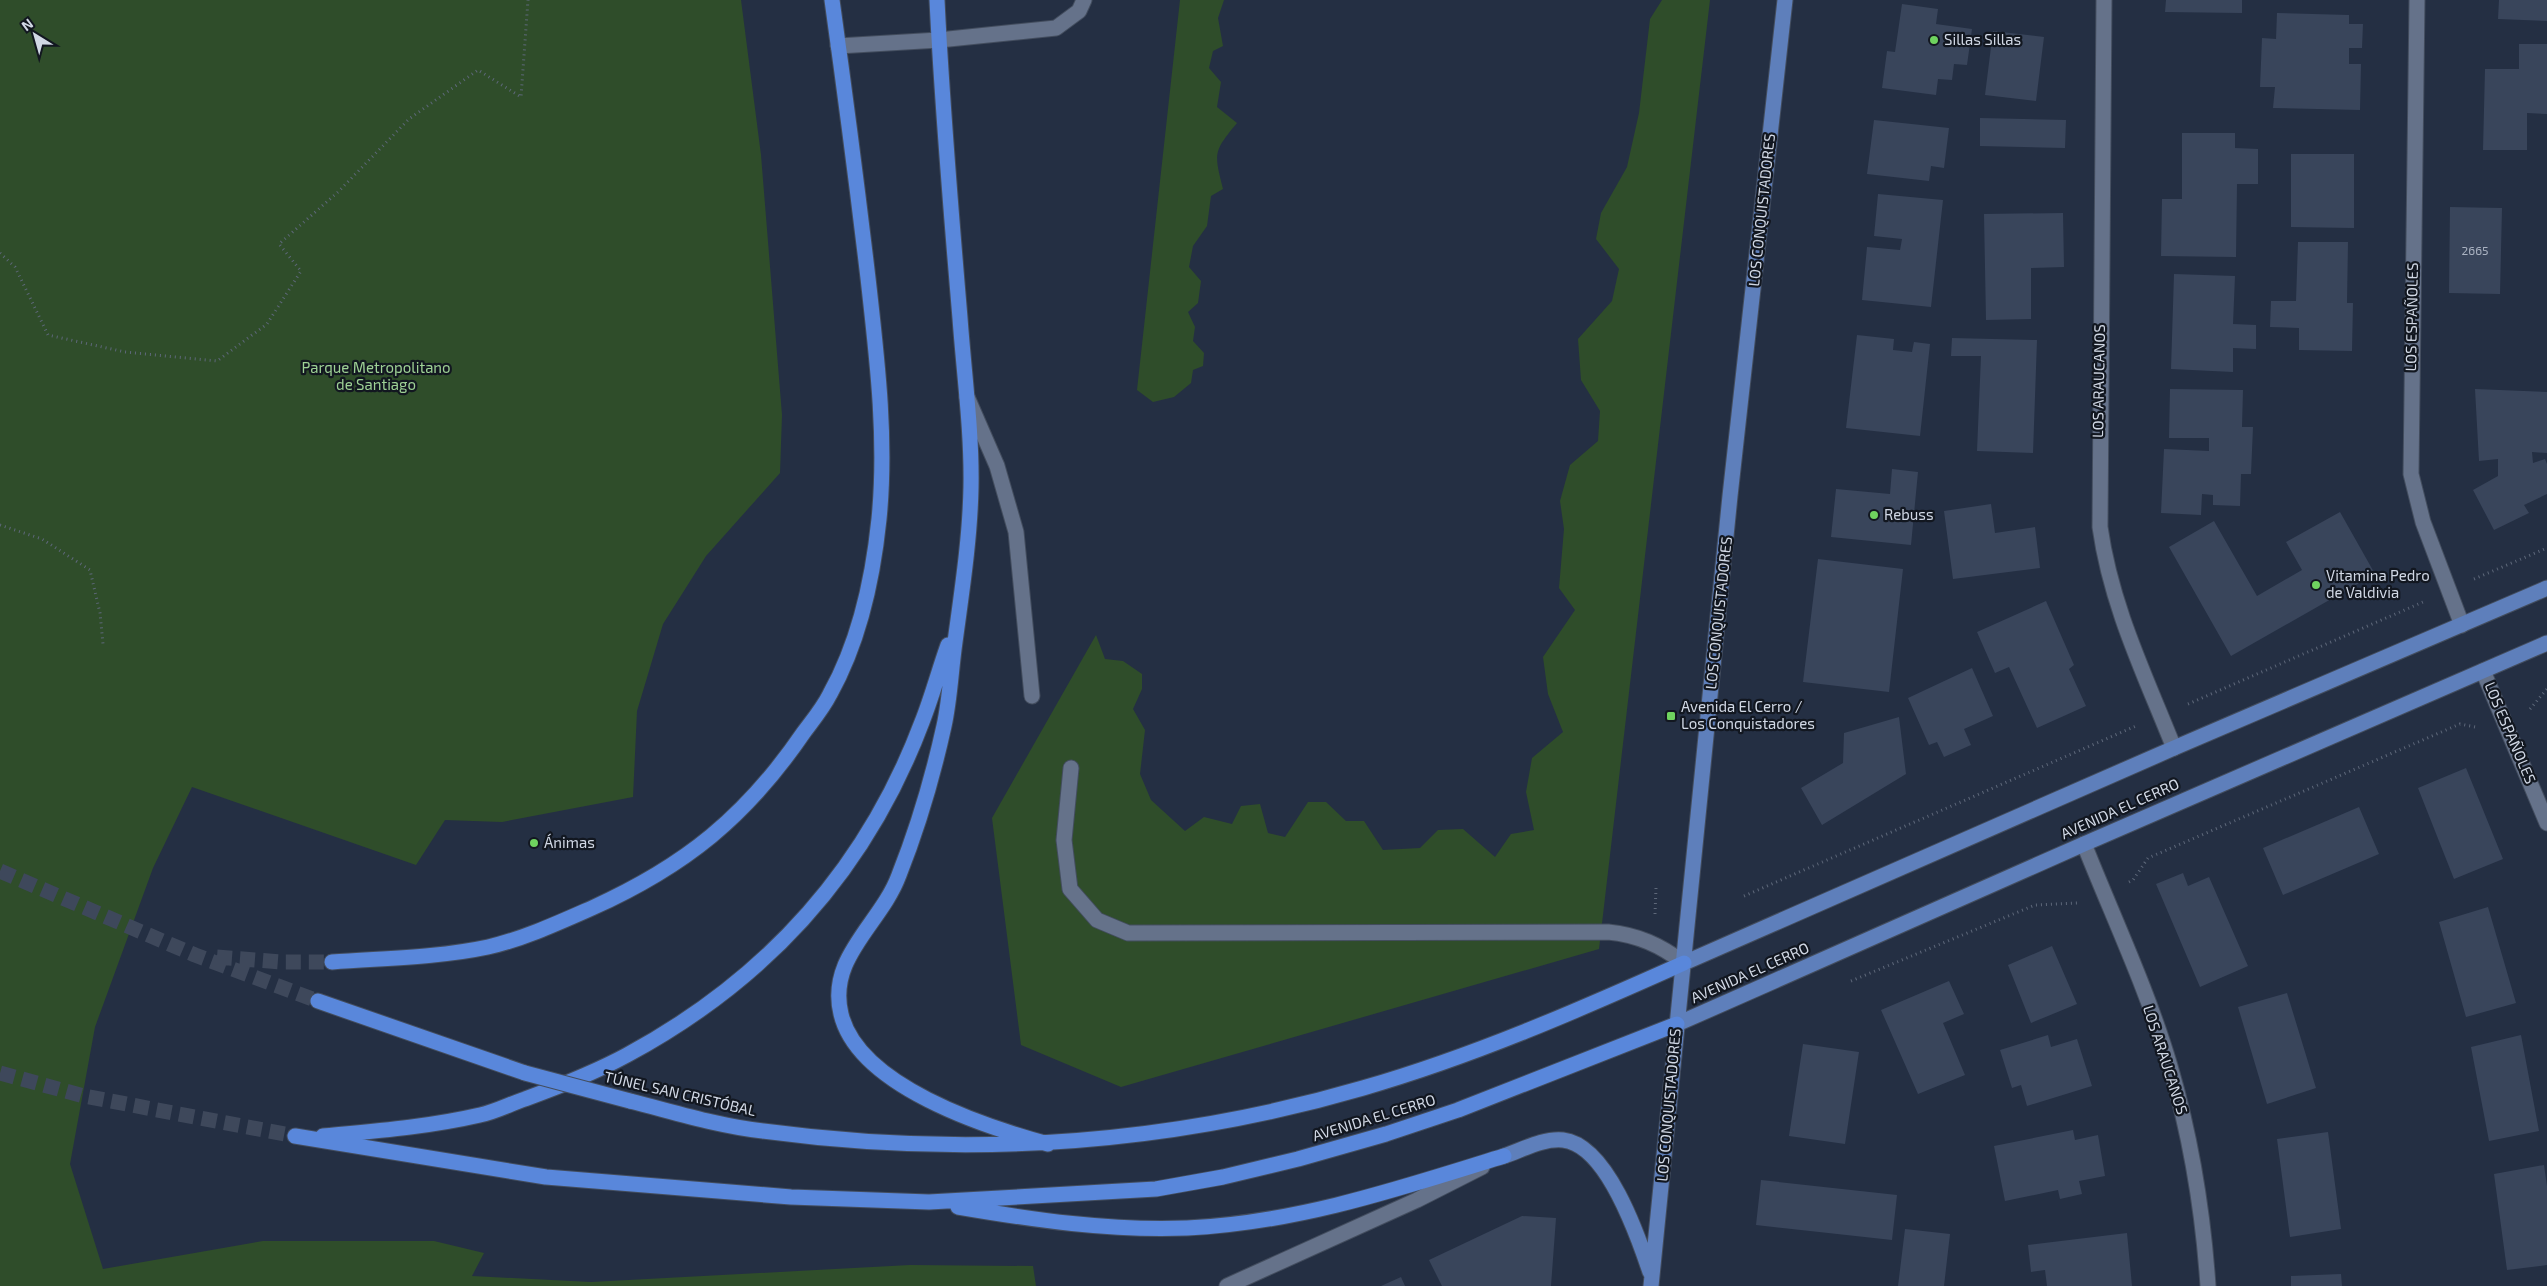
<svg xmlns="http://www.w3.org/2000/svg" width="2547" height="1286" font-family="'Exo 2',sans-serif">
<rect width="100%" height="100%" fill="#242f43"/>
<!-- green -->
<path fill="#2f4d2a" d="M0,0H741L761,155L782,415L780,473L706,556L663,624L637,711L633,797L502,822L445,820L416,865L192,787L153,868L95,1027L70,1164L103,1269L263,1241H434L484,1253L472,1276L591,1282L910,1265L1033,1266L1036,1286H0Z
M1180,0H1224L1218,18L1223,46L1213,51L1209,68L1221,82L1217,107L1237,123C1213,152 1214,153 1223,189L1211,196L1207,226L1193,246L1189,267L1201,281L1198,303L1188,312L1195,327L1193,341L1204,353L1203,366L1193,370L1191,383L1174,397L1153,402L1137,390Z
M1662,0H1710L1599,949L1121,1087L1021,1045L992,818L1096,635L1105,659L1123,661L1142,674V689L1133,709L1145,730L1140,774L1151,800L1185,831L1204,817L1232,824L1241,806L1260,804L1268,833L1285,837L1308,802H1326L1346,821H1364L1383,850L1420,848L1438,830L1463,829L1495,857L1511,834L1534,830L1526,792L1532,758L1563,732L1548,694L1543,657L1575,610L1559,588L1564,529L1560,501L1570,465L1598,441L1600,411L1581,380L1578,339L1612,301L1619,269L1596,239L1601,213L1627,167L1639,113L1650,19Z"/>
<!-- building -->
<path fill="#39455b" d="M2166,0H2242V13L2165,12Z
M2499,0H2547V21L2498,19Z
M1902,4L1938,9L1936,24L1972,29L1967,65L1954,64L1952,80L1938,79L1936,95L1882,88L1887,51L1895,52Z
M2277,13L2349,15V24H2363L2362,48H2349V64H2361L2360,110L2273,108L2275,87H2260L2262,38L2276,39Z
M1993,31L2044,37L2036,101L1985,95Z
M2519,44H2547V114L2527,113V150H2483L2485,69H2519Z
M1980,118L2066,120L2065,148L1980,146Z
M1874,120L1949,128L1944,168L1931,166L1929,181L1867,174Z
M2182,133H2235V148L2258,149V184H2237L2236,257L2161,256L2162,199H2182Z
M2291,154H2354V228L2291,227Z
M1878,194L1943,200L1931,307L1862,300L1867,247L1900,250L1902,239L1874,236Z
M2450,207L2502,208L2500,294L2449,293Z
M2063,213L2064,267L2031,268V319L1986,320L1984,214Z
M2298,242H2348L2347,303H2353L2352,351L2299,350V328L2270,327L2271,301H2296Z
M2174,274L2235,276L2233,324L2256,325V349L2233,348V372L2171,369Z
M1857,335L1894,339L1893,350L1912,352L1914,342L1930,344L1920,436L1846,428Z
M1952,338L2037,340L2033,453L1977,451L1981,356H1951Z
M2170,389L2243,390L2242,427H2253L2251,474H2241L2240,506L2213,505V495L2202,494L2201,515L2161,513L2164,449L2209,451V438H2169Z
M2475,389L2547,392V453L2532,452L2533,463L2545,459L2547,464V494L2524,505L2529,513L2494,530L2473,490L2498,476V459L2479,461Z
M1892,469L1918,472L1911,545L1831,537L1836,489L1890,494Z
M1991,504L1995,533L2035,527L2040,568L1953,579L1944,511Z
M2340,512L2375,574L2231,656L2169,547L2214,521L2257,596L2302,570L2286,542Z
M1818,559L1903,569L1889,692L1803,682Z
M2046,601L2074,665L2069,669L2086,706L2037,728L2009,667L1995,673L1977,632Z
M1972,668L1993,716L1964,729L1971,745L1944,757L1937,742L1929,745L1908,698Z
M1899,717L1906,774L1822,825L1801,788L1843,763L1844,733Z
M2466,768L2503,859L2454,879L2418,788Z
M2359,807L2379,854L2283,895L2263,848Z
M2183,873L2188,886L2209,877L2248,966L2200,987L2156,884Z
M2488,907L2516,1003L2466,1017L2439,922Z
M2052,946L2077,1004L2031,1023L2008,965Z
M1949,981L1964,1014L1943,1023L1965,1075L1918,1094L1881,1010Z
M2287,993L2316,1088L2267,1104L2238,1007Z
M2048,1035L2051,1047L2077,1039L2092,1086L2027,1106L2021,1085L2012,1088L2000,1050Z
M2521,1035L2539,1131L2489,1141L2471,1047Z
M1803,1044L1859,1052L1845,1144L1789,1136Z
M2073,1130L2075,1140L2098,1135L2105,1176L2079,1181L2082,1194L2060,1199L2058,1190L2005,1201L1994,1146Z
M2328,1132L2341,1229L2290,1237L2277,1139Z
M2544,1165L2547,1186V1265L2507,1270L2494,1174Z
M1761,1180L1897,1195L1892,1240L1756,1225Z
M1522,1216L1556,1218L1551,1286H1442L1429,1260Z
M1905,1229L1950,1234L1944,1286H1898Z
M2127,1233L2132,1286H2047L2045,1270L2031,1272L2028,1245Z
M2341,1274L2342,1286H2291V1276Z
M1401,1277L1405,1286H1381Z"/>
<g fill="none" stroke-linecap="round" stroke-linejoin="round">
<!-- highway-tunnel -->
<path stroke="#3e485b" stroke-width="15" stroke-dasharray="15 8" stroke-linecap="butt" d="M0,871L195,955L318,1001
M217,957L282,962H332
M0,1073L84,1096L295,1136"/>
<!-- lane casing -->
<g stroke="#434d5e" stroke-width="17">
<path id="lane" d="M838,46L939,40L1056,28L1079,11L1084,0
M967,397L997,466L1016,532L1032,696
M1071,768L1064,840L1070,889L1097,920L1128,933L1608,932C1638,935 1660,945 1684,963"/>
</g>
<!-- street casing -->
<g stroke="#434d5e" stroke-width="17">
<path id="street" d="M2104,0L2100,527C2111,606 2145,675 2174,748
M2417,0L2411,474L2423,522L2462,625
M2483,671L2547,823
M2084,844C2113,917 2148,991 2170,1066C2191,1138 2203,1211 2208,1286
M1227,1286L1417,1200L1482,1167"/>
</g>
<!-- primary casing -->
<g stroke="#434d5e" stroke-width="17">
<path id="primary" d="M1684,963L2174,748L2547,588
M1677,1024L2084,844L2547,643
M1504,1156C1522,1150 1543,1138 1563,1140C1607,1145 1638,1236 1650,1272
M1651,1286L1730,496L1785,0"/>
</g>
<!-- highway casing -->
<g stroke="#434d5e" stroke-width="17">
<path id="highway" d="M937,0C942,106 951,212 960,318C964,374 972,431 971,487C970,539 962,590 955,642C951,670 950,699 944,726C933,776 918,827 899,875C881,924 827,957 841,1014C858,1086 986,1127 1048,1144
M332,962C384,958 436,958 488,947C523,939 558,923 592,908C685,866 746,817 804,732C813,720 823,708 830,694C859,642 873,578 879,519C887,439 877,358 868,278C857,185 845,93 832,0
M318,1001L525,1073
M630,1101C674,1112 718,1126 763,1131C965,1158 1168,1145 1363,1088C1474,1056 1579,1010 1684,963
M295,1136L546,1177L791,1197L929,1202L1156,1189L1223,1177L1298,1159L1386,1134L1458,1110L1677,1024
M323,1136C376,1131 428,1127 480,1115C495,1112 510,1104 525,1099C560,1086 594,1073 627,1055C766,980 866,871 922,722C932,697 939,670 948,645
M958,1207C1034,1220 1110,1231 1187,1228C1297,1223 1401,1188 1504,1156"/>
</g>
<!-- path -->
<path stroke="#5e687a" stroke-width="3" stroke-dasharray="1 4" stroke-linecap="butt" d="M0,253L15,267L48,335L125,352L217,361L267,324L301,271L279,244L338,192L409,119L478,70L521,97L528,0
M0,525L42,539L90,570L100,613L103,644
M2474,579L2547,548
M2188,704L2423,602
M2530,709L2547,689
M2129,882L2133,880L2148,858L2460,724L2475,727
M1744,896L2136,726
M1655,914L1656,888
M1851,981L2035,905L2077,903"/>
<!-- lane -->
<use href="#lane" stroke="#65728a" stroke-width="15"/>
<!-- street -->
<use href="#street" stroke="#65728a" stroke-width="15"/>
<!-- primary -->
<use href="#primary" stroke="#5e7fbb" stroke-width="15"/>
<!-- highway -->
<use href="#highway" stroke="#5987db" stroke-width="15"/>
<!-- highway-bridge casing -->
<g stroke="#434d5e" stroke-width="17" stroke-linecap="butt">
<path id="highway-bridge" d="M525,1073L630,1101"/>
</g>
<!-- highway-bridge -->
<use href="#highway-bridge" stroke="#5987db" stroke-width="15"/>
</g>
<!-- markers -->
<g fill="#6fd35f" stroke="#121720" stroke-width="2">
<circle cx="1934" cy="40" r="5"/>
<circle cx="1874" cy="515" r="5"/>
<circle cx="2316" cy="585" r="5"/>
<rect x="1666" y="711" width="10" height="10" rx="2.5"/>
<circle cx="534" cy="843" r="5"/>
</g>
<g text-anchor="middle" stroke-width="4.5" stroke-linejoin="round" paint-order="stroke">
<!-- number labels -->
<g font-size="12" fill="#abb3c2">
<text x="2475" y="255">2665</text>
</g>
<!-- poi labels -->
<g font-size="15" fill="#d1d8e5" stroke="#121720" text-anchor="start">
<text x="1944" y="45">Sillas Sillas</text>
<text x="1884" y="520">Rebuss</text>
<text x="2326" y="581">Vitamina Pedro<tspan x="2326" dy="17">de Valdivia</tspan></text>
<text x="1681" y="712">Avenida El Cerro /<tspan x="1681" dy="17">Los Conquistadores</tspan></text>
<text x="544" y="848">Ánimas</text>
</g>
<!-- street labels -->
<g font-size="15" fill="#d1d8e5" stroke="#121720">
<text transform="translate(1762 210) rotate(-84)" y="5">LOS CONQUISTADORES</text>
<text transform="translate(2412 317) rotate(-89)" y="5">LOS ESPAÑOLES</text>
<text transform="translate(2099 381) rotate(-89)" y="5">LOS ARAUCANOS</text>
<text transform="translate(1719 613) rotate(-84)" y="5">LOS CONQUISTADORES</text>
<text transform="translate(2510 733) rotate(67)" y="5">LOS ESPAÑOLES</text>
<text transform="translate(2120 809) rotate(-24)" y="5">AVENIDA EL CERRO</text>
<text transform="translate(1750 973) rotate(-24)" y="5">AVENIDA EL CERRO</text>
<text transform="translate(2165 1060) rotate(72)" y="5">LOS ARAUCANOS</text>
<text transform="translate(680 1094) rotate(13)" y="5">TÚNEL SAN CRISTÓBAL</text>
<text transform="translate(1669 1105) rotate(-85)" y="5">LOS CONQUISTADORES</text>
<text transform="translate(1374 1118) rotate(-17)" y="5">AVENIDA EL CERRO</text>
</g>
<!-- park labels -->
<g font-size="15" fill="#9ed195" stroke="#121720">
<text x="376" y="373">Parque Metropolitano<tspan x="376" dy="17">de Santiago</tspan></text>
</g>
</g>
<!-- north arrow -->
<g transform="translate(35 35) rotate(323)" stroke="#121720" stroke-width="4" paint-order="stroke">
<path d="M0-4L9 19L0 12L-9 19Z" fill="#d1d8e5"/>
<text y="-8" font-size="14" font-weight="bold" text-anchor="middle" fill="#d1d8e5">N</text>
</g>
</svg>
